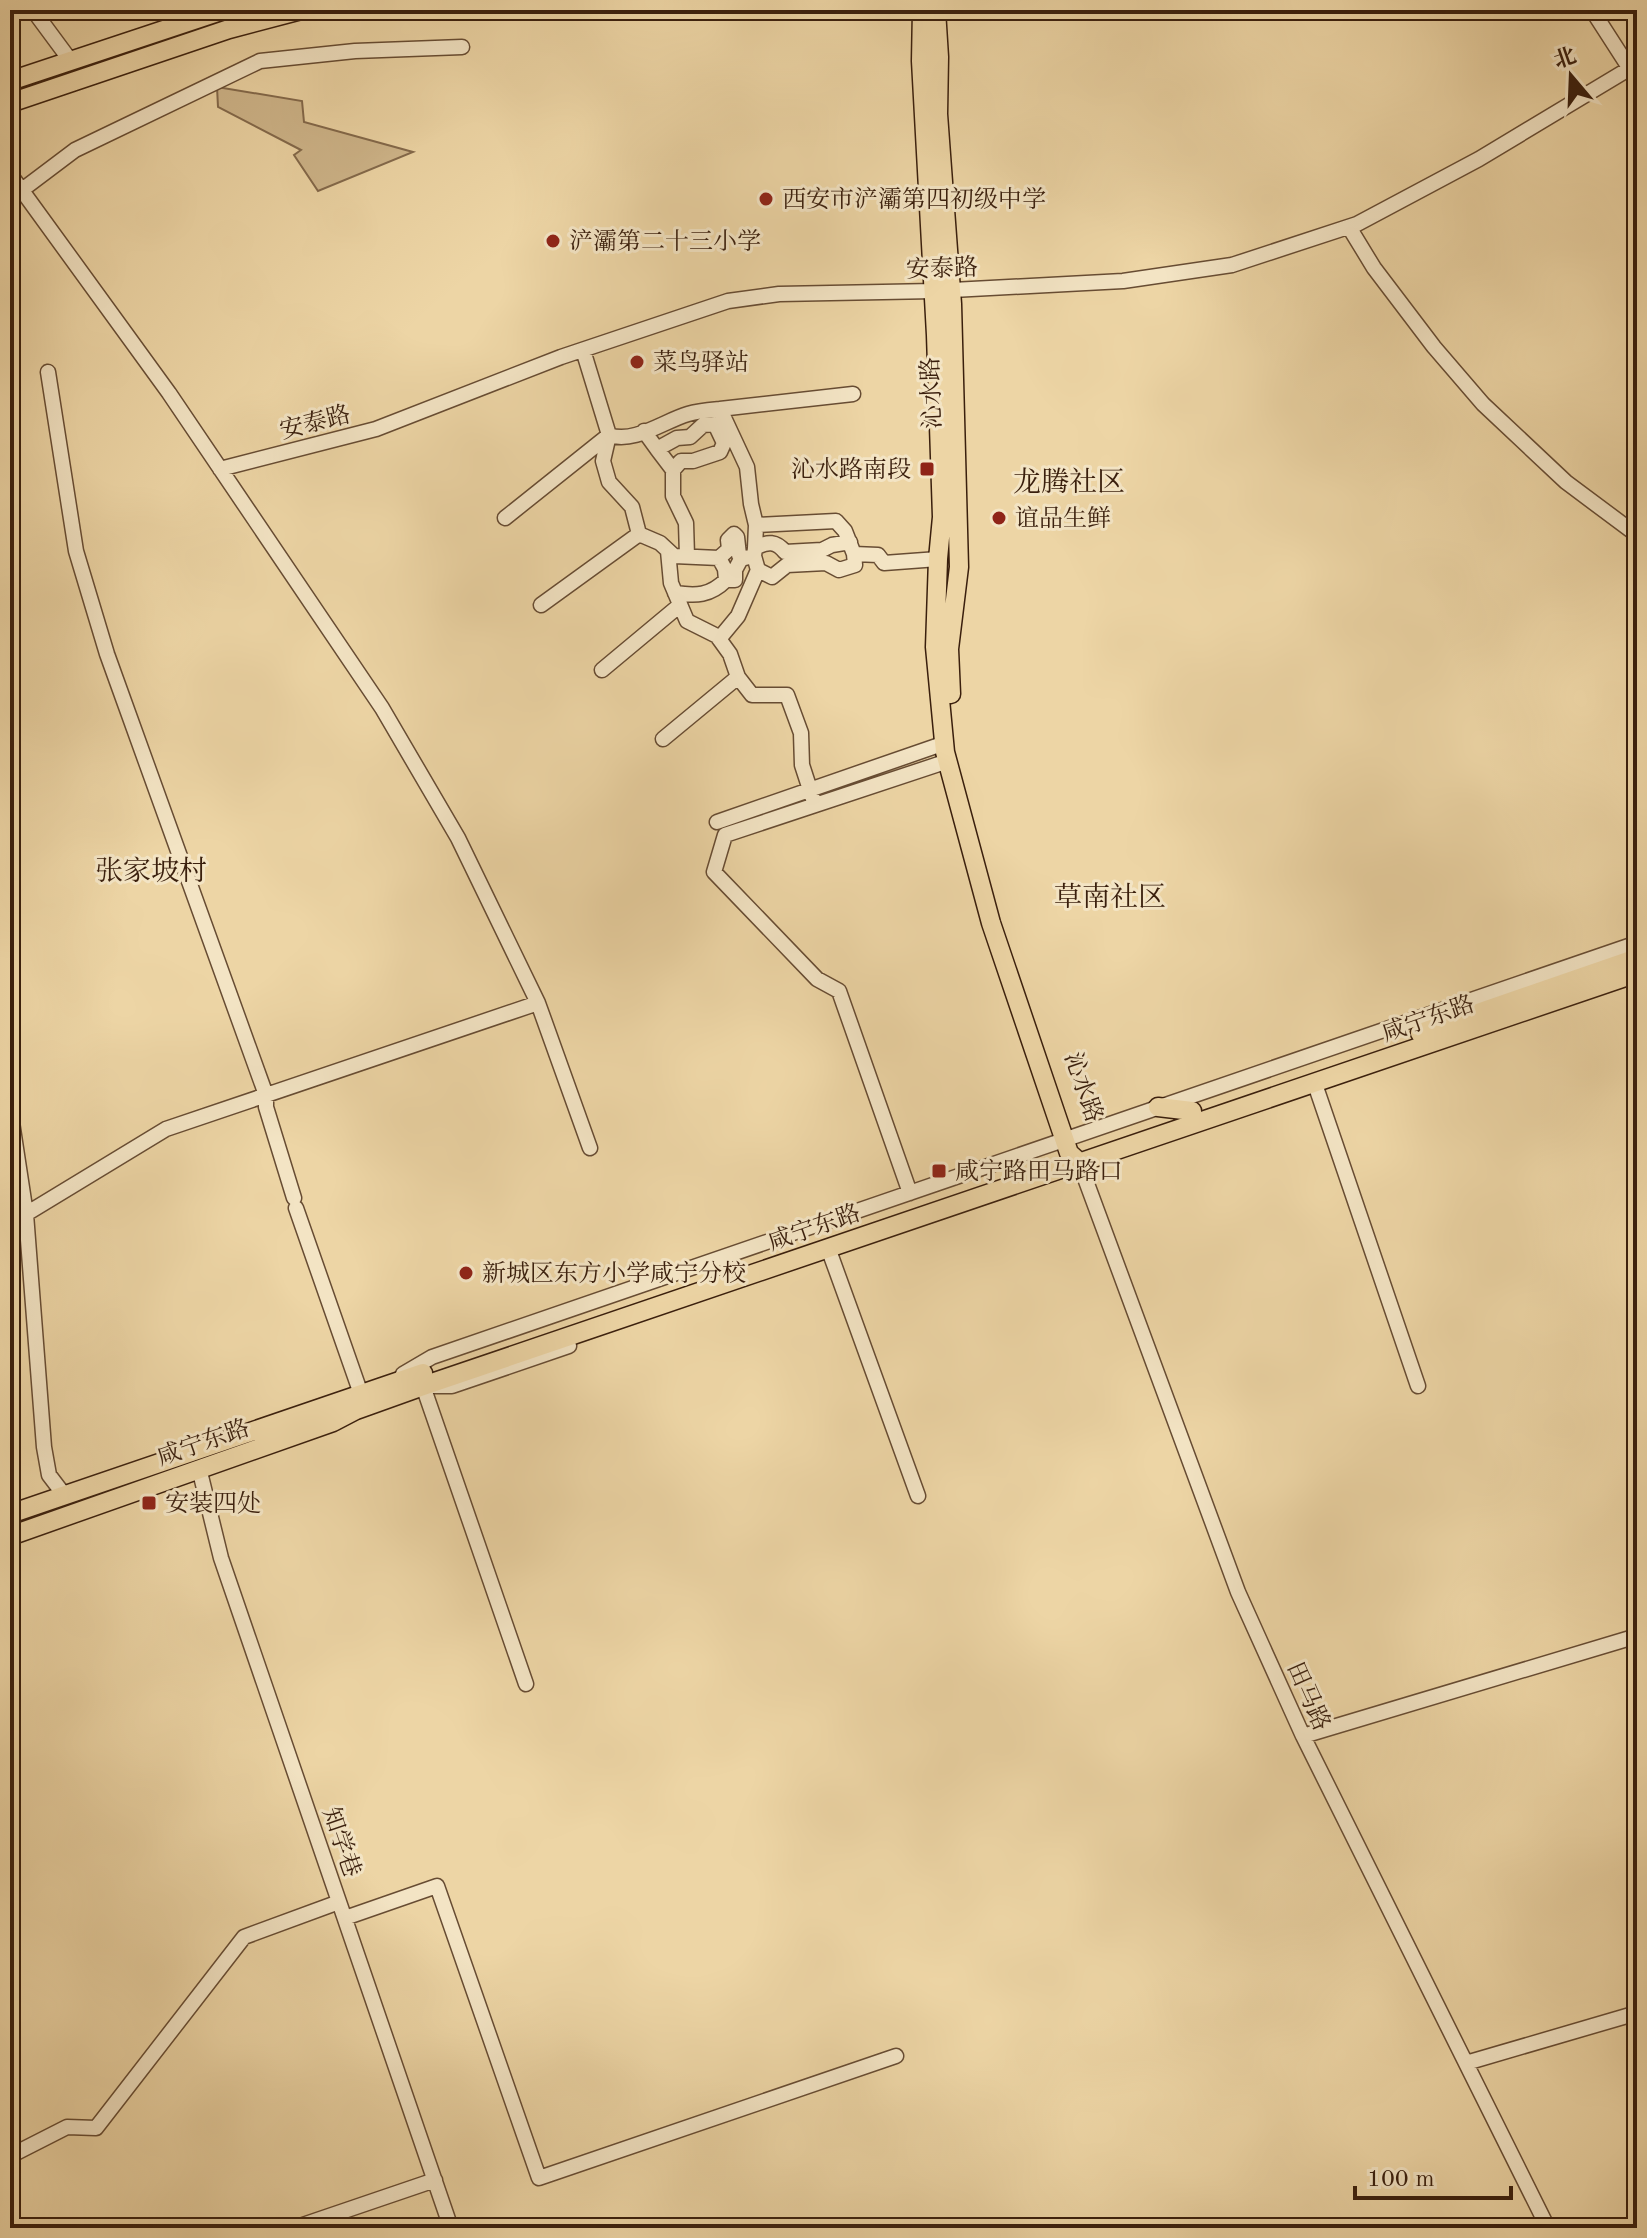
<svg xmlns="http://www.w3.org/2000/svg" width="1647" height="2238" font-family="'Old Standard TT','Noto Serif SC',serif">
<rect width="100%" height="100%" fill="#edd5a5"/>
<filter id="stains"><feTurbulence type="fractalNoise" baseFrequency=".0025" numOctaves="4"/><feColorMatrix values="0 0 0 0 .2 0 0 0 0 .09 0 0 0 0 .02 0 0 0 .5 -.17"/></filter>
<radialGradient id="worn" r=".72"><stop offset=".6" stop-color="#630" stop-opacity="0"/><stop offset="1" stop-color="#630" stop-opacity=".3"/></radialGradient>
<!-- green -->
<path fill="#cfb68b" stroke="#846a4c" stroke-width="2" d="M217,87L302,101L304,122L413,152L318,191L294,155L301,150L218,107Z"/>
<g fill="none" stroke-linecap="round" stroke-linejoin="round">
<!-- minor casing -->
<g stroke="#674c33" stroke-width="17">
<path id="minor" d="M33,10L70,60
M1592,10L1630,69
M10,174L169,393L382,708L458,838L538,1003L590,1148
M10,199L75,150L260,61L355,51L462,47
M1349,227L1374,268L1434,347L1483,404L1566,482L1637,535
M583,350L609,435C634,444 664,421 688,414C698,411 710,410 720,409L747,467L751,504L756,525L836,521L845,531L854,554L878,555L884,563L938,559
M48,372L76,551L107,654L266,1095V1107L294,1198
M720,409L853,394
M644,431L657,449L677,438L690,437L703,425L715,424L724,443L720,452L693,461H681L673,470L657,449
M220,469L376,429L561,357L728,301L779,294L934,291L1123,281L1232,265L1357,224L1479,159L1637,64
M673,470V496L686,523L687,556
M505,518L609,435L603,461L609,482L632,507L639,534L660,543L674,556L719,558L729,549L728,540L734,534L737,537L739,555L745,558L754,556
M756,525L755,548C768,541 776,541 785,552L822,550L832,545L850,542
M755,548L754,556L758,570L772,577L787,565L826,563L839,570L855,565L854,554
M668,551L671,583L687,621L717,636L730,654L738,677L752,695H787L801,733L802,765L815,805
M719,558L725,569L726,580H735V570L742,557
M675,593C696,596 710,596 726,580
M541,605L639,534
M719,639L738,616L758,570
M602,670L680,605
M663,739L738,677
M717,822L945,743
M1317,1090L1418,1386
M10,1109L26,1214L44,1447L49,1475L65,1496
M1079,1162L1238,1592L1303,1736L1548,2228
M910,1193L839,991L817,979L714,872L725,835L948,761
M296,1208L361,1394
M26,1214L166,1129L538,1003
M831,1256L918,1496
M403,1374L432,1357L1637,943
M199,1468L221,1558L451,2228
M526,1684L423,1386H452L569,1346
M1303,1736L1637,1636
M345,1918L437,1886L539,2178L896,2056
M1466,2063L1637,2013
M10,2156L67,2127L96,2128L244,1937L339,1902
M294,2228L435,2180"/>
</g>
<!-- major casing -->
<g stroke="#3a1f0d" stroke-width="21">
<path id="major" d="M922,10L921,61L936,335L942,517L938,559L935,647L945,752L991,923L1069,1153L1079,1162
M936,10L939,57L938,114L952,304L959,567L949,649L951,694
M10,81L224,10
M10,103L229,29L301,10
M1420,1033L1637,958
M1158,1107L1192,1111
M10,1514L423,1373
M10,1536L333,1422L356,1410L423,1386L1637,973"/>
</g>
<!-- minor -->
<use href="#minor" stroke="#f3e4c4" stroke-width="14"/>
<!-- major -->
<use href="#major" stroke="#edd5a5" stroke-width="18"/>
</g>
<!-- markers -->
<g fill="#8f2418" stroke="#f3e4c4" stroke-width="3">
<circle cx="766" cy="199" r="8"/>
<circle cx="553" cy="241" r="8"/>
<circle cx="637" cy="362" r="8"/>
<rect x="919" y="461" width="16" height="16" rx="4"/>
<circle cx="999" cy="518" r="8"/>
<rect x="931" y="1163" width="16" height="16" rx="4"/>
<circle cx="466" cy="1273" r="8"/>
<rect x="141" y="1495" width="16" height="16" rx="4"/>
</g>
<g text-anchor="middle" stroke-width="6" stroke-linejoin="round" paint-order="stroke">
<!-- poi labels -->
<g font-size="24" fill="#3a1f0d" stroke="#f3e4c4" text-anchor="start">
<text x="782" y="207">西安市浐灞第四初级中学</text>
<text x="569" y="249">浐灞第二十三小学</text>
<text x="653" y="370">菜鸟驿站</text>
<text x="911" y="477" text-anchor="end">沁水路南段</text>
<text x="1015" y="526">谊品生鲜</text>
<text x="955" y="1179">咸宁路田马路口</text>
<text x="482" y="1281">新城区东方小学咸宁分校</text>
<text x="165" y="1511">安装四处</text>
</g>
<!-- street labels -->
<g font-size="24" fill="#3a1f0d" stroke="#f3e4c4">
<text transform="translate(942 268) rotate(-2)" y="8">安泰路</text>
<text transform="translate(931 393) rotate(-92)" y="8">沁水路</text>
<text transform="translate(315 422) rotate(-14)" y="8">安泰路</text>
<text transform="translate(1428 1018) rotate(-19)" y="8">咸宁东路</text>
<text transform="translate(1084 1087) rotate(71)" y="8">沁水路</text>
<text transform="translate(814 1227) rotate(-19)" y="8">咸宁东路</text>
<text transform="translate(203 1442) rotate(-19)" y="8">咸宁东路</text>
<text transform="translate(1309 1696) rotate(66)" y="8">田马路</text>
<text transform="translate(342 1842) rotate(71)" y="8">知学巷</text>
</g>
<!-- quarter labels -->
<g font-size="28" fill="#3a1f0d" stroke="#f3e4c4">
<text x="1069" y="491">龙腾社区</text>
<text x="151" y="880">张家坡村</text>
<text x="1110" y="906">草南社区</text>
</g>
</g>
<!-- margin -->
<rect width="1647" height="2238" fill="none" stroke="#edd5a5" stroke-width="40"/>
<rect x="12" y="12" width="1623" height="2214" fill="none" stroke="#3a1f0d" stroke-width="4"/>
<rect x="20" y="20" width="1607" height="2198" fill="none" stroke="#3a1f0d" stroke-width="2"/>
<!-- north arrow -->
<g transform="translate(1571 76) rotate(341)" stroke="#f3e4c4" stroke-width="6" paint-order="stroke">
<path d="M0-6L14 30L0 20L-14 30Z" fill="#3a1f0d"/>
<text y="-12" font-size="22" font-weight="bold" text-anchor="middle" fill="#3a1f0d">北</text>
</g>
<!-- scale -->
<path d="M1355 2186v12h156v-12" fill="none" stroke="#3a1f0d" stroke-width="4"/>
<text x="1367" y="2186" font-size="24" fill="#3a1f0d" stroke="#f3e4c4" stroke-width="6" paint-order="stroke">100 m</text>
<rect width="100%" height="100%" filter="url(#stains)"/>
<rect width="100%" height="100%" fill="url(#worn)"/>
</svg>
